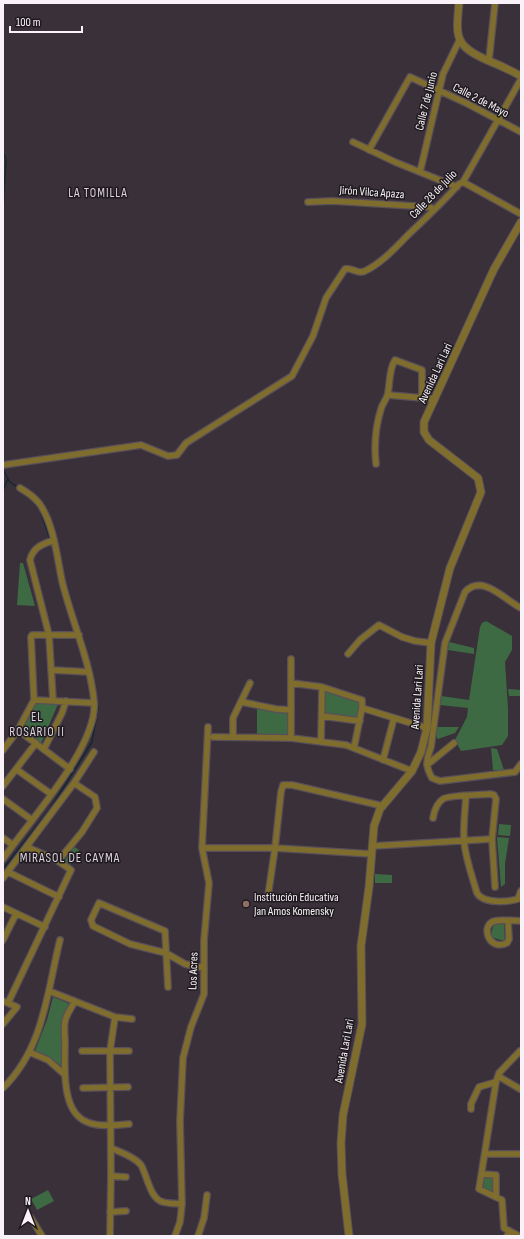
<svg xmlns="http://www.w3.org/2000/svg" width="524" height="1239" font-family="'Sofia Sans Condensed',sans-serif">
<rect width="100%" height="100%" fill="#3a303a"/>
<!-- green -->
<path fill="#3d6a43" d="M20,563H23L35,606L17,605Z
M486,621L512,636V650L505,662L508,708V736L502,745L461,751L455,740L467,717L468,708L440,705L441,696L469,700L480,627L482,623Z
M449,642L474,648V654L448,650Z
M508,689L521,690V696H509Z
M325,690L360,702V704L357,718L325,714Z
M34,704H58L40,746L21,732Z
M257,708L275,712H288V736L257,734Z
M437,727H459L455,733L438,739L436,736Z
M491,748L497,749L504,770H493Z
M499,824L511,825L510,836L498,835Z
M497,837L509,838L505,864V884L501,887Z
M73,846L79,850L69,867L63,864Z
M375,874L392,875V883H375Z
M494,924H504L505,941L490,937Z
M53,997L70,1004L63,1016L61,1066L51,1058L35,1051L47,1020Z
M484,1178H494L495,1192L491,1195L483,1189Z
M48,1190L54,1201L37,1210L31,1199Z"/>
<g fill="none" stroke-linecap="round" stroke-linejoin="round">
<!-- stream -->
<path stroke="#15282d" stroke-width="1.5" d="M3,152L6,159L3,212
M3,469L9,481L18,488
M3,491L8,478
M27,496L33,501
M40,510L50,539
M65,582L78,626
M3,869L50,809L92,742L98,708L96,700"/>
<!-- minor casing -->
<g stroke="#594f59" stroke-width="8">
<path id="minor" d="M489,60L495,3
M353,142L395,162L457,187
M369,150L410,77L466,103L521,132
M420,172L443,74L460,39
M463,182L521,214
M308,202L333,201L430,207L434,210
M388,395L435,399
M376,464C374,445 375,428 381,409C382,404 387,399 388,393C390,382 389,369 395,360L422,370V398
M3,465L141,445L168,456L177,455L186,443L292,376L313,336L326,298L345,269C352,267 358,275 365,271C382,263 396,247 409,234C426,218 443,202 459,184L463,182L521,79
M521,608C505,600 482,573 465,592L445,643L431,747C426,761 425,765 432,778L440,781L515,772L521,764
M348,654L360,640L379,625L402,637L415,641L431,643
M52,670L89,672
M291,683L322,687L362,700V708L354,748
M34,700L94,703
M53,700L49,635L30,560C33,547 43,544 54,540
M242,702L276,709L291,710
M362,708L427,728
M322,716L360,721
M18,730L70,769
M213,737L291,738L346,745L412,771
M233,737V718L250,683
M291,738V659
M321,742L322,687
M44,749L62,713L66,701
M3,750L18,730L34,700L31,637L32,635H79
M383,760L394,718
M427,765L454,743
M16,769L51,794
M3,786L36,743
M466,796C465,811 463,827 464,842C466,860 472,876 477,893C483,904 508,902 518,899L521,891
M3,799L32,820
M433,818C434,812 437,803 443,799C448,795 481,795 490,794L494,795L496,799L492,839L495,887
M3,838L13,845
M373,846L492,839
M202,848H275L372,854
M3,859C28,822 99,746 94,701C90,660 72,622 62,581C57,557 54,524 39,503C34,497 27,492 20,488
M58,861L82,832L97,808L95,797L74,783
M8,872L59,897
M3,878L74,783L94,752
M268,896L275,848L281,792L283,785H292L383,806
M3,907L45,927
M508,921L509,939L507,943C488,952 480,924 495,921C503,919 513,921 521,921
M3,940L16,914
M168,987L165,931L99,903L91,920L93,926L130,944L166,953L185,964L204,968
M49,991L115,1017L110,1051L111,1176L110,1236
M3,1001L17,1007L3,1024
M75,1001C72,1007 68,1012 66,1018C63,1025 65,1035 65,1042C65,1064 61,1107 83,1120C96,1128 115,1125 129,1124
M8,1003L71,870L58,861L27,847
M115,1017L132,1019
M82,1051H129
M29,1052L48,1060L64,1074
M498,1076L520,1089
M3,1088C44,1048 47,992 60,940
M83,1088L128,1087
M471,1109V1104L479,1087L496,1082
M111,1148C120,1152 135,1157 141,1165C147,1175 150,1199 163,1202C169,1204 176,1203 182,1204
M485,1154H521
M482,1174L496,1175V1197
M111,1176L126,1177
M110,1212L126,1211
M31,1218L42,1236
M175,1236L180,1222L182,1204L180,1121L183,1058L191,1027L204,994V940L209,883L202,848L208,727
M198,1236L204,1218L207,1195
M507,1236L508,1234
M519,1236L504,1228L502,1200L479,1189L496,1082L499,1073L520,1051"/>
</g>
<!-- tertiary casing -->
<g stroke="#594f59" stroke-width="9">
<path id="tertiary" d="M459,3C456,36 454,46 487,60C499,65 510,70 521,76
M349,1236L342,1174L341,1143L343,1115L362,1024L361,946L369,887L374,826L380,809L412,771L421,752L427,728L431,643L450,568L481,492L478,478L429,440L424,432V422L494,269L521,222"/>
</g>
<!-- minor -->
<use href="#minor" stroke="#7f6d2e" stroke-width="5.5"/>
<!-- tertiary -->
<use href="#tertiary" stroke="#7f6d2e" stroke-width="7"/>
</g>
<!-- markers -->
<circle fill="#8d6e63" stroke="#1e1a1e" stroke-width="1.5" cx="246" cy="904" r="4"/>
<g text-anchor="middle" stroke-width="3" stroke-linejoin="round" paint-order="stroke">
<!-- street labels -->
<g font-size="12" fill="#f9f2f9" stroke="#1e1a1e">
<text transform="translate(481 100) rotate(27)" y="4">Calle 2 de Mayo</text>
<text transform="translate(426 101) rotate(-76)" y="4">Calle 7 de Junio</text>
<text transform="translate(372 192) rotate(4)" y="4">Jirón Vilca Apaza</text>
<text transform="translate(433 194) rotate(-46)" y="4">Calle 28 de Julio</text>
<text transform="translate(435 373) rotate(-65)" y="4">Avenida Lari Lari</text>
<text transform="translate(417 697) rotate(-86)" y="4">Avenida Lari Lari</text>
<text transform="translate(193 971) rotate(-88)" y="4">Los Acres</text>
<text transform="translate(344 1051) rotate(-80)" y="4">Avenida Lari Lari</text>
</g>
<!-- poi labels -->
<g font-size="12" fill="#f9f2f9" stroke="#1e1a1e" text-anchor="start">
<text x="254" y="901">Institución Educativa<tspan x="254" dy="14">Jan Amos Komensky</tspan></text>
</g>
<!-- neighbourhood labels -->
<g font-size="13" letter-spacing="1" fill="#ded2df" stroke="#1e1a1e">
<text x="98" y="197">LA TOMILLA</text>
<text x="37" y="721">EL<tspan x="37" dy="15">ROSARIO II</tspan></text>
<text x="70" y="862">MIRASOL DE CAYMA</text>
</g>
</g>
<!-- border -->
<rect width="524" height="1239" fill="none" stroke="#f9f2f9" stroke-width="8"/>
<!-- north arrow -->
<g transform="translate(28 1211)" stroke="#1e1a1e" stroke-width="3" paint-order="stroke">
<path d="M0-3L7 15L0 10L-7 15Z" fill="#f9f2f9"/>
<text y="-6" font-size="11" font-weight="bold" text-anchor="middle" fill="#f9f2f9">N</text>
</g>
<!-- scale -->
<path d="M10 26v6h72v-6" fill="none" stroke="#f9f2f9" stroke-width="2"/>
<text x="16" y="26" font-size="12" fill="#f9f2f9" stroke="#1e1a1e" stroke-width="3" paint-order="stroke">100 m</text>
</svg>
